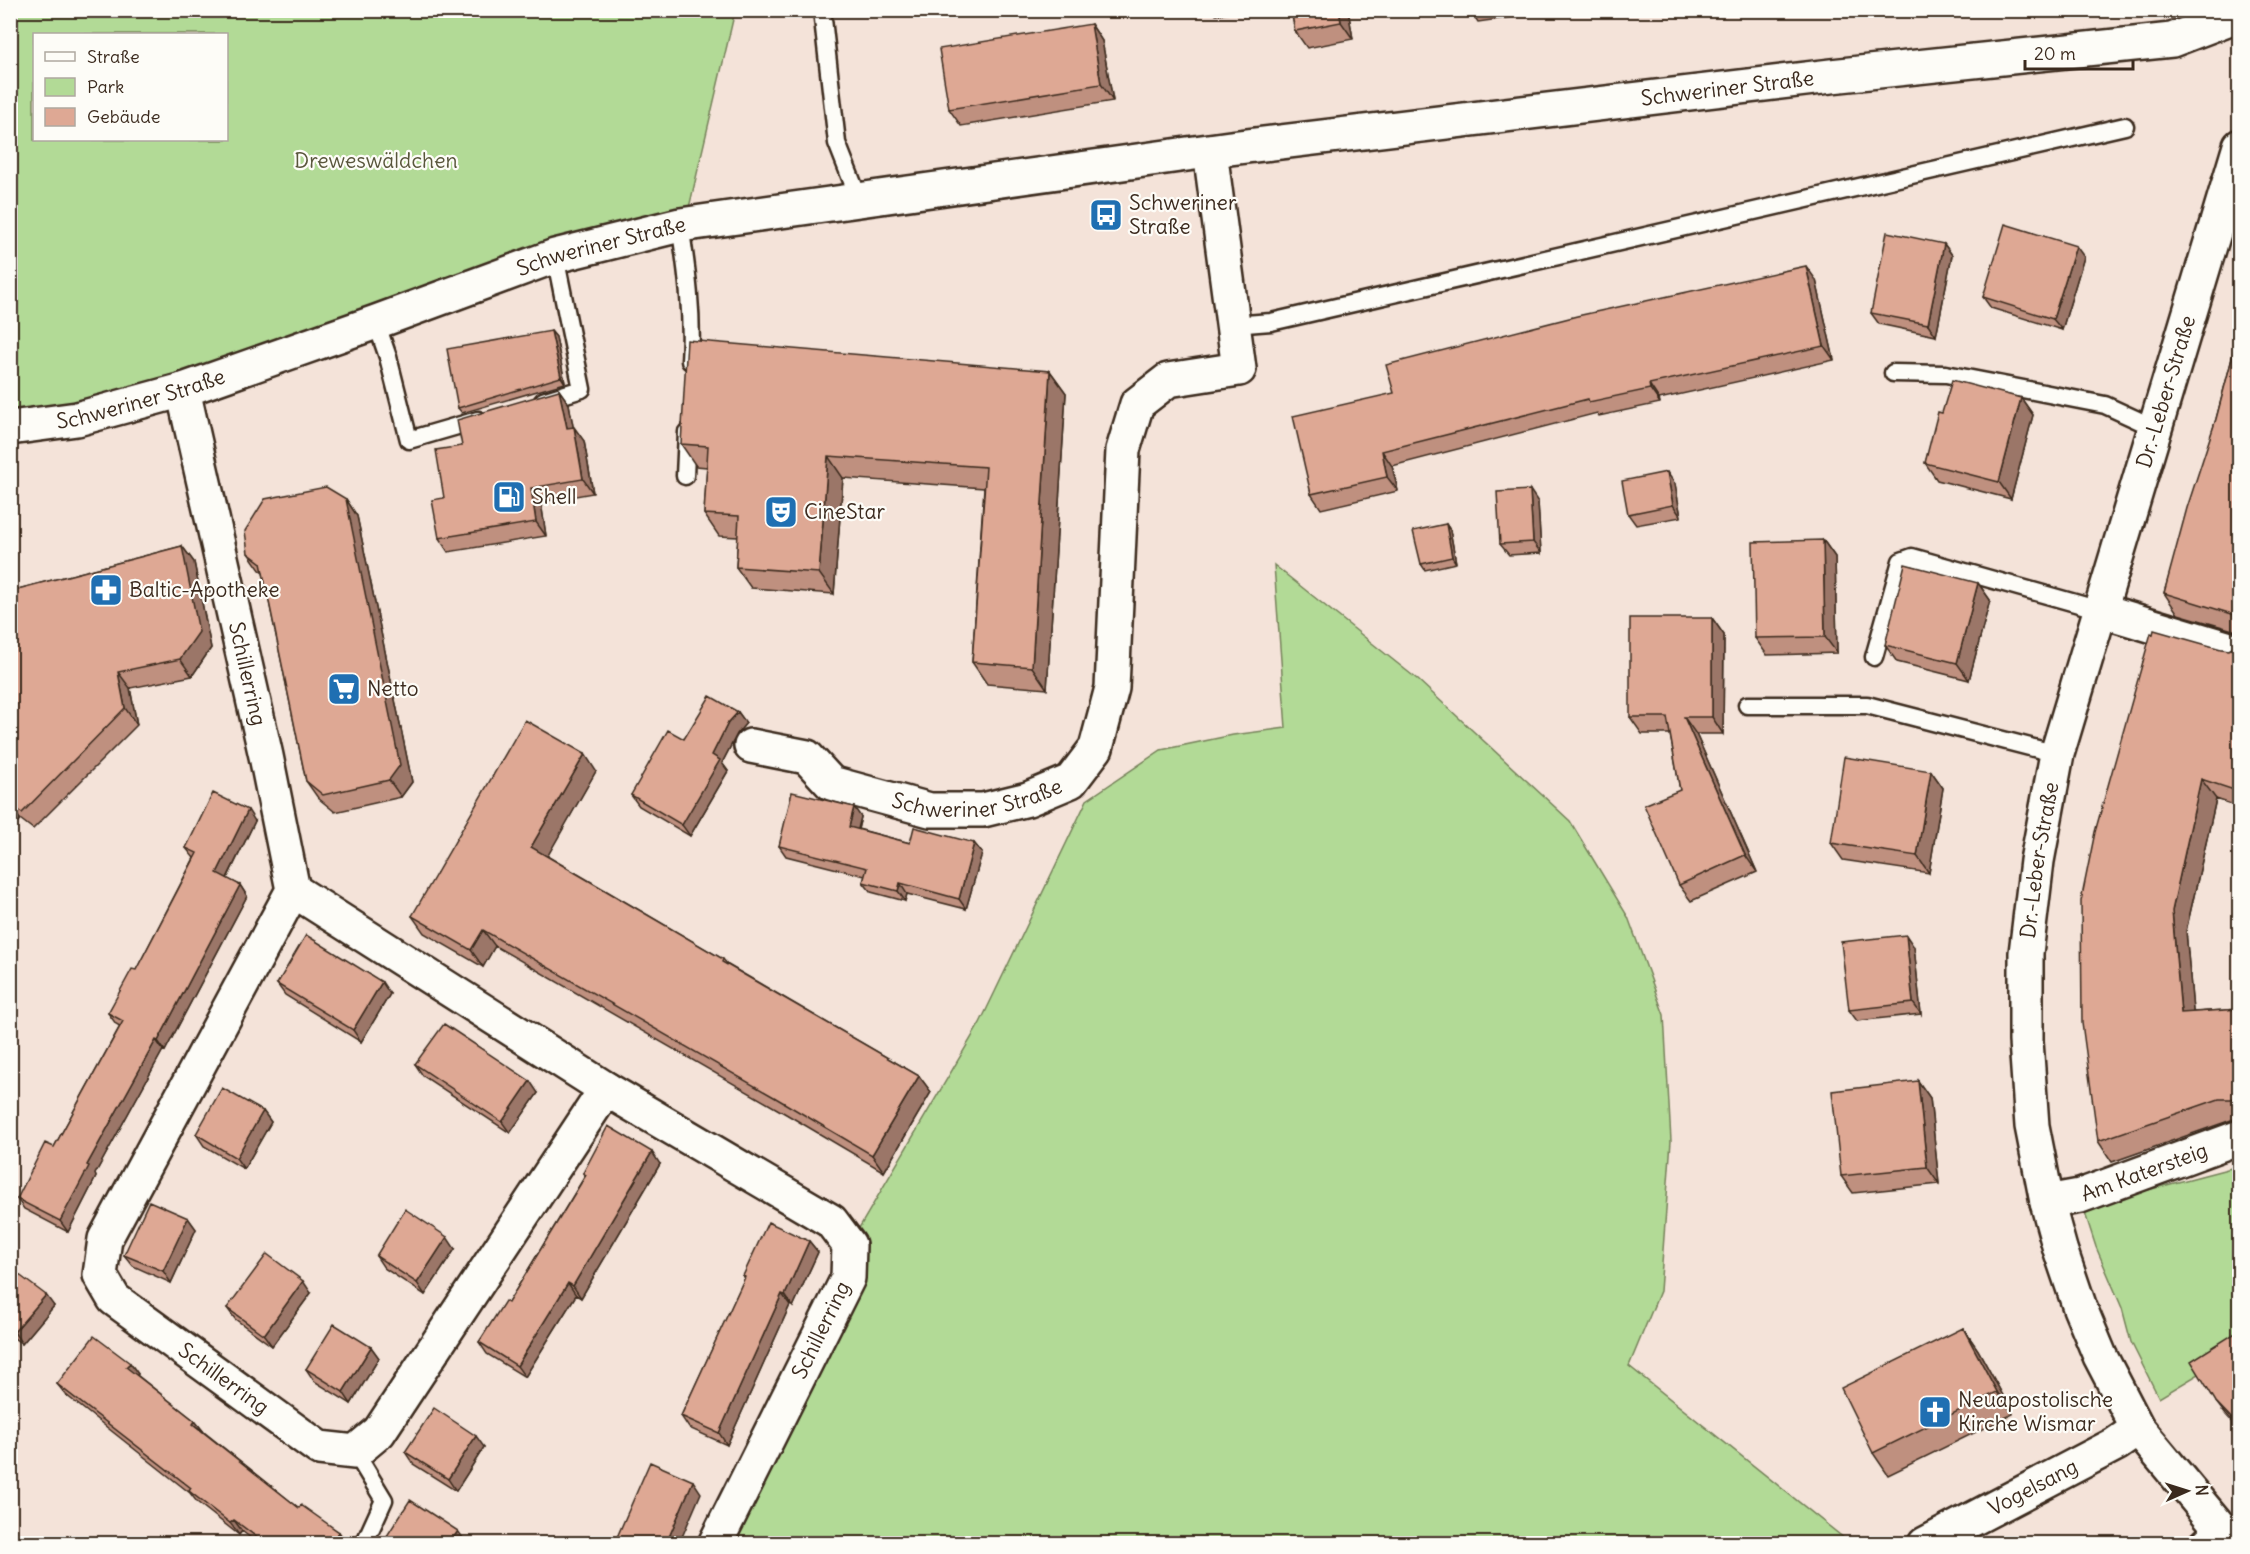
<svg xmlns="http://www.w3.org/2000/svg" width="2250" height="1554" font-family="Delius,sans-serif">
<rect width="100%" height="100%" fill="#f4e3d9"/>
<filter id="ink" filterUnits="userSpaceOnUse"><feTurbulence type="fractalNoise" baseFrequency=".0167" numOctaves="2"/><feDisplacementMap in="SourceGraphic" scale="12" xChannelSelector="R" yChannelSelector="G"/><feConvolveMatrix kernelMatrix="1 2 1 2 8 2 1 2 1" color-interpolation-filters="sRGB"/></filter>
<g filter="url(#ink)">
<!-- green -->
<path fill="#b2da96" stroke="#76825a" stroke-width="1.5" fill-rule="evenodd" d="M10,11H735L685,225L11,428ZM34,34H226V140H34Z
M1274,565L1417,679L1570,821L1628,917L1664,1015L1671,1141L1660,1291L1629,1366L1850,1543L715,1544L849,1245L980,1023L1087,800L1161,750L1233,735L1286,728Z
M2239,1166V1350L2159,1398L2131,1342L2122,1308L2096,1247L2083,1207Z"/>
<g fill="none" stroke-linecap="round" stroke-linejoin="round">
<!-- service casing -->
<g stroke="#3b2a1e" stroke-width="21">
<path id="service" d="M822,10L837,143L859,199
M680,225C687,270 693,315 690,361
M376,322L388,357L409,440L478,420
M1233,325L1271,322L2125,126
M1893,373L1946,374L2105,405L2155,428
M543,401L582,389L555,256
M685,476L687,432
M1874,657L1901,561L1912,557L2100,610
M1747,705H1867L2057,754
M355,1452L384,1500L364,1544
M2195,1544L2217,1524"/>
</g>
<!-- minor casing -->
<g stroke="#3b2a1e" stroke-width="38">
<g id="minor">
<path id="s1" d="M183,390L266,756L293,890L105,1239L100,1275L114,1299L319,1448L355,1452L379,1432L606,1089"/>
<path d="M2100,610L2240,652"/>
<path id="s2" d="M751,746L807,757L831,783L930,810H983L1028,799L1071,781L1096,748L1112,688L1123,450L1137,404L1168,380L1239,369L1210,151"/>
<path d="M293,890L606,1089L831,1221L849,1245L848,1278L715,1544"/>
<path id="s3" d="M2047,1202L2080,1196L2240,1137"/>
<path id="s4" d="M1925,1544L2116,1444L2138,1429"/>
</g>
</g>
<!-- secondary casing -->
<g stroke="#3b2a1e" stroke-width="38">
<g id="secondary">
<path id="s5" d="M10,428L77,419L183,390L376,322L555,256L680,225L1230,148L1831,76L2172,40L2240,14"/>
<path id="s6" d="M2236,1544L2217,1524L2138,1429L2100,1356L2080,1308L2060,1249L2047,1202L2032,1126L2026,1041V953L2037,861L2057,754L2240,146"/>
</g>
</g>
<!-- service -->
<use href="#service" stroke="#fdfcf7" stroke-width="16"/>
<!-- minor -->
<use href="#minor" stroke="#fdfcf7" stroke-width="33"/>
<!-- secondary -->
<use href="#secondary" stroke="#fdfcf7" stroke-width="33"/>
</g>
<!-- wall -->
<path fill="#bf907f" stroke="#3b2a1e" stroke-width="1.5" d="M1213,10H1240L1216,15Z
M1291,10H1348L1353,39L1307,48L1295,31Z
M1470,10H1562L1478,22Z
M1091,24L1102,41L1113,101L961,126L949,109Z
M1944,244L1952,255L1936,336L1879,324L1871,313Z
M2084,257L2062,330L1991,308L1983,297Z
M1816,280L1834,360L1659,399L1660,403L1599,416L1597,413L1392,466L1398,491L1321,509L1311,494L1394,393Z
M2240,328V632L2178,614L2164,593L2216,419Z
M551,331L556,337L565,383L462,413L458,408Z
M1050,371L1066,393L1047,689L987,684L972,662L984,488L843,478L834,594L751,588L736,567L738,537L719,536L704,514L707,467L696,466L681,444Z
M559,390L569,404L573,427L584,441L593,493L541,502L546,536L448,552L439,538L462,446Z
M2021,398L2033,415L2011,499L1937,480L1925,463L1942,413Z
M1675,484L1681,517L1636,525L1628,514Z
M346,499L357,516L412,782L401,797L335,812L318,798L306,781L263,572L260,570L248,553Z
M1538,502L1541,553L1509,555L1500,544Z
M1446,524L1450,530L1456,563L1425,570L1421,564Z
M1823,540L1835,557L1837,653L1767,655L1755,638Z
M182,546L194,562L211,648L192,676L130,688L137,725L33,829L20,819L10,833V591Z
M1978,583L1990,600L1969,680L1897,662L1885,645Z
M1712,618L1724,635L1723,734H1696L1757,872L1691,901L1679,885L1680,790L1670,734H1642L1630,717Z
M2240,643V807L2216,799L2186,931L2193,1012L2240,1009V1119H2234L2112,1162L2098,1141L2221,649L2229,650L2238,645Z
M738,712L746,723L737,734L722,763L728,771L690,836L639,806L631,795L684,739Z
M596,771L547,856L723,959L728,965L919,1076L931,1092L884,1172L786,1114L495,946L483,967L424,933L412,916Z
M1931,771L1943,788L1929,873L1843,860L1831,843Z
M861,817L858,829L910,843H974L982,853L966,909L907,894L905,901L871,892L863,882L865,876L786,856L779,846Z
M255,821L227,879L240,885L247,896L165,1051L163,1050L95,1174L96,1177L68,1232L24,1209L17,1199L54,1147L120,1026L116,1024L108,1013L136,970L194,858L186,848Z
M1914,947L1921,1014L1857,1021L1849,1010Z
M277,984L390,994L361,1042L285,995Z
M415,1064L538,1093L510,1133L423,1076Z
M1918,1081L1930,1098L1939,1184L1853,1193L1841,1176Z
M263,1111L271,1122L244,1169L204,1146L196,1134Z
M660,1164L581,1298L576,1295L525,1377L487,1354L479,1342L508,1303L585,1176L583,1173Z
M188,1218L196,1229L171,1283L133,1266L124,1255Z
M809,1241L818,1252L793,1307L790,1305L727,1445L689,1428L681,1416L745,1278L743,1276Z
M455,1249L425,1295L384,1268L376,1256Z
M10,1268L54,1306L22,1344L10,1335Z
M311,1293L272,1346L235,1319L227,1308Z
M1963,1328L1978,1350L2013,1414L1888,1475L1873,1453Z
M2240,1330V1430L2226,1415L2216,1402Z
M371,1347L379,1358L351,1404L314,1381L306,1369Z
M130,1363L138,1374L137,1375L195,1421L204,1432L299,1508L339,1532L347,1543L258,1544L242,1531L239,1535L197,1502L190,1493L66,1395L57,1384Z
M484,1447L456,1491L413,1464L405,1452Z"/>
<!-- shaded-wall -->
<path fill="#9b7668" stroke="#3b2a1e" stroke-width="1.5" d="M1339,10H1348L1353,39L1341,22Z
M1091,24L1102,41L1113,101L1101,84Z
M1944,244L1952,255L1936,336L1928,324Z
M2076,246L2084,257L2062,330L2053,319Z
M1806,266L1816,280L1834,360L1824,346Z
M551,331L556,337L565,383L561,377Z
M1050,371L1066,393L1047,689L1032,667Z
M1649,384L1659,399L1660,403L1650,389Z
M559,390L569,404L576,442L567,428Z
M2021,398L2033,415L2011,499L1999,482Z
M574,427L584,441L593,493L583,479Z
M1382,451L1392,466L1398,491L1387,477Z
M828,456L843,478L834,594L819,573Z
M1667,472L1675,484L1681,517L1673,505Z
M531,488L541,502L546,536L536,522Z
M1530,490L1538,502L1541,553L1533,542Z
M346,499L357,516L412,782L401,797L389,780Z
M1446,524L1450,530L1456,563L1452,557Z
M1823,540L1835,557L1837,653L1825,637Z
M182,546L194,562L211,648L192,676L180,659Z
M1978,583L1990,600L1969,680L1957,663Z
M1712,618L1724,635L1723,734L1712,717Z
M118,672L130,688L137,725L125,708Z
M738,712L746,723L737,734L722,763L728,771L690,836L682,825L712,755L728,723Z
M1684,717L1696,734L1757,872L1745,855Z
M585,754L596,771L543,864L531,847Z
M1931,771L1943,788L1929,873L1917,856Z
M2201,779L2216,799L2186,931L2195,1033L2181,1013L2172,911Z
M10,806L20,819L10,833Z
M854,807L861,817L856,837L849,827Z
M248,810L255,821L224,884L217,873Z
M974,843L982,853L966,909L959,899Z
M900,883L907,894L905,901L898,891Z
M240,885L247,896L165,1051L158,1041Z
M483,930L495,946L483,967L471,950Z
M1906,935L1914,947L1921,1014L1913,1003Z
M382,982L390,994L361,1042L353,1030Z
M156,1040L163,1050L95,1174L96,1177L68,1232L60,1221L87,1165Z
M919,1076L931,1092L884,1172L872,1155Z
M530,1081L538,1093L510,1133L502,1122Z
M1918,1081L1930,1098L1939,1184L1927,1167Z
M263,1111L271,1122L244,1169L236,1158Z
M652,1152L660,1164L581,1298L573,1286Z
M188,1218L196,1229L171,1283L163,1271Z
M447,1237L455,1249L425,1295L417,1283Z
M809,1241L818,1252L793,1307L785,1295Z
M303,1281L311,1293L272,1346L264,1335Z
M568,1283L576,1295L525,1377L517,1366Z
M782,1294L790,1305L727,1445L719,1433Z
M46,1295L54,1306L22,1344L14,1332Z
M1963,1328L1978,1350L2013,1414L1997,1392Z
M371,1347L379,1358L351,1404L343,1392Z
M130,1363L138,1374L134,1378L126,1367Z
M195,1421L204,1432L193,1424Z
M476,1436L484,1447L456,1491L448,1479Z
M693,1481L701,1493L679,1544H666Z
M234,1520L242,1531L239,1535L230,1523Z
M458,1531L466,1542L465,1544H449Z
M339,1532L346,1544H329Z"/>
<!-- building -->
<path fill="#dea894" stroke="#3b2a1e" stroke-width="1.5" d="M1291,10H1339L1341,22L1295,31Z
M1091,24L1101,84L949,109L939,49Z
M2005,224L2076,246L2053,319L1983,297Z
M1887,232L1944,244L1928,324L1871,313Z
M1806,266L1824,346L1649,384L1650,389L1589,402L1588,399L1382,451L1387,477L1311,494L1293,416L1394,393L1386,365L1577,316Z
M2240,328V619L2232,614L2164,593L2187,508L2216,419Z
M551,331L561,377L458,408L447,349Z
M687,340L1050,371L1032,667L972,662L986,467L828,456L819,573L736,567L739,516L704,514L708,446L681,444Z
M1952,380L2021,398L1999,482L1925,463L1938,412L1942,413Z
M559,390L567,428L574,427L583,479L531,488L536,522L439,538L432,500L444,498L436,450L462,446L457,420Z
M1667,472L1673,505L1628,514L1622,481Z
M326,487L346,499L400,765L389,780L323,795L306,781L261,563L248,553L245,531L265,499Z
M1530,490L1533,542L1500,544L1497,492Z
M1446,524L1452,557L1421,564L1413,531Z
M1823,540L1825,637L1755,638L1753,542Z
M182,546L199,632L180,659L118,672L125,708L22,813L10,805V591Z
M1905,564L1978,583L1957,663L1885,645Z
M1630,618H1712V717H1684L1745,855L1679,885L1644,805L1680,790L1667,717H1630Z
M2154,630L2221,649L2229,650L2238,645L2240,643V792L2201,779L2172,911L2181,1013L2240,1009V1096L2231,1099H2219L2098,1141L2082,1023L2081,901L2095,832L2151,633L2153,634Z
M710,696L738,712L728,723L712,755L720,760L682,825L631,795L668,730L684,739Z
M525,720L585,754L531,847L723,959L722,962L919,1076L872,1155L774,1097L483,930L471,950L412,916Z
M1844,757L1931,771L1917,856L1831,843Z
M792,792L854,807L849,827L910,843L914,827L974,843L959,899L900,883L898,891L863,882L867,868L779,846Z
M213,793L248,810L217,873L240,885L158,1041L156,1040L87,1165L89,1166L60,1221L17,1199L45,1143L54,1147L123,1021L108,1013L132,969L136,970L197,853L186,848Z
M306,935L382,982L353,1030L277,984Z
M1906,935L1913,1003L1849,1010L1841,942Z
M444,1024L530,1081L502,1122L415,1064Z
M1918,1081L1927,1167L1841,1176L1832,1091Z
M222,1088L263,1111L236,1158L196,1134Z
M608,1126L652,1152L573,1286L568,1283L517,1366L479,1342L505,1301L508,1303L586,1175L583,1173Z
M149,1201L188,1218L163,1271L124,1255Z
M405,1209L447,1237L417,1283L376,1256Z
M768,1222L809,1241L785,1295L782,1294L719,1433L681,1416L745,1277L743,1276Z
M267,1254L303,1281L264,1335L227,1308Z
M10,1268L46,1295L14,1332L10,1330Z
M334,1324L371,1347L343,1392L306,1369Z
M1963,1328L1997,1392L1873,1453L1841,1388Z
M2240,1330V1427L2216,1402L2191,1361Z
M94,1336L130,1363L126,1367L195,1421L193,1424L299,1508L301,1505L339,1532L329,1544H266L234,1520L230,1523L189,1491L191,1488L57,1384Z
M434,1408L476,1436L448,1479L405,1452Z
M650,1462L693,1481L666,1544H614Z
M410,1500L458,1531L449,1544H392L385,1539Z"/>
</g>
<!-- icons -->
<defs>
<g id="bus-square" transform="scale(1.725)"><rect x="-9" y="-9" width="18" height="18" rx="4" fill="#1f6fb2" stroke="#fdfcf7"/><path d="M-5-6H5V4H4V6H2V4H-2V6H-4V4H-5ZM-3.5-4V0h7V-4ZM-3.5 1.2v1.5H-2V1.2ZM2 1.2v1.5H3.5V1.2Z" fill="#fff"/></g>
<g id="fuel-square" transform="scale(1.725)"><rect x="-9" y="-9" width="18" height="18" rx="4" fill="#1f6fb2" stroke="#fdfcf7"/><path d="M-5.5-6h7V0h2V4h1.3V-2.5L3-4.5l.8-.8L6-3V5H2.5V1h-1V6h-7ZM-4.2-4.7v3.2H.2V-4.7Z" fill="#fff"/></g>
<g id="theatre-square" transform="scale(1.725)"><rect x="-9" y="-9" width="18" height="18" rx="4" fill="#1f6fb2" stroke="#fdfcf7"/><path d="M-5-5.5Q0-4 5-5.5V0Q5 5 0 6Q-5 5-5 0ZM-3.3-2.5H-1v1.5H-3.3ZM1-2.5H3.3v1.5H1ZM-2.8 1Q0 5.5 2.8 1Z" fill="#fff"/></g>
<g id="pharmacy-square" transform="scale(1.725)"><rect x="-9" y="-9" width="18" height="18" rx="4" fill="#1f6fb2" stroke="#fdfcf7"/><path d="M-2-6h4v4h4v4h-4v4h-4v-4h-4v-4h4Z" fill="#fff"/></g>
<g id="supermarket-square" transform="scale(1.725)"><rect x="-9" y="-9" width="18" height="18" rx="4" fill="#1f6fb2" stroke="#fdfcf7"/><path d="M-6-5.5h2.5l.6 2H6L4.5 2H-2.5L-4.4-4H-6ZM-1.5 3.2a1.3 1.3 0 1 0 .1 0ZM3 3.2a1.3 1.3 0 1 0 .1 0Z" fill="#fff"/></g>
<g id="church-square" transform="scale(1.725)"><rect x="-9" y="-9" width="18" height="18" rx="4" fill="#1f6fb2" stroke="#fdfcf7"/><path d="M-1.2-6h2.4v3.5h3.3v2.4h-3.3V6h-2.4V-.1h-3.3v-2.4h3.3Z" fill="#fff"/></g>
</defs>
<g fill-rule="evenodd">
<use href="#bus-square" x="1106" y="215"/>
<use href="#fuel-square" x="509" y="497"/>
<use href="#theatre-square" x="781" y="512"/>
<use href="#pharmacy-square" x="106" y="590"/>
<use href="#supermarket-square" x="344" y="689"/>
<use href="#church-square" x="1935" y="1412"/>
</g>
<g text-anchor="middle" stroke-width="4.5" stroke-linejoin="round" paint-order="stroke">
<!-- street labels -->
<g font-size="21" fill="#3b2a1e" stroke="#fdfcf7">
<text dy="7" stroke="none"><textPath href="#s5" startOffset="1758">Schweriner Straße</textPath></text>
<text dy="7" stroke="none"><textPath href="#s5" startOffset="620">Schweriner Straße</textPath></text>
<text dy="7" stroke="none"><textPath href="#s6" startOffset="1227">Dr.-Leber-Straße</textPath></text>
<text dy="7" stroke="none"><textPath href="#s5" startOffset="134">Schweriner Straße</textPath></text>
<text dy="7" stroke="none"><textPath href="#s1" startOffset="291">Schillerring</textPath></text>
<text dy="7" stroke="none"><textPath href="#s2" startOffset="243">Schweriner Straße</textPath></text>
<text dy="7" stroke="none"><textPath href="#s6" startOffset="741">Dr.-Leber-Straße</textPath></text>
<text dy="7" stroke="none"><textPath href="#s3" startOffset="102">Am Katersteig</textPath></text>
<text transform="translate(821 1330) rotate(-64)" y="7">Schillerring</text>
<text dy="7" stroke="none"><textPath href="#s1" startOffset="1108">Schillerring</textPath></text>
<text dy="7" stroke="none"><textPath href="#s4" startOffset="122">Vogelsang</textPath></text>
</g>
<!-- park labels -->
<g font-size="21" fill="#59563c" stroke="#fdfcf7">
<text x="376" y="168">Dreweswäldchen</text>
</g>
<!-- poi labels -->
<g font-size="21" fill="#3b2a1e" stroke="#fdfcf7" text-anchor="start">
<text x="1129" y="210">Schweriner<tspan x="1129" dy="24">Straße</tspan></text>
<text x="532" y="504">Shell</text>
<text x="804" y="519">CineStar</text>
<text x="129" y="597">Baltic-Apotheke</text>
<text x="367" y="696">Netto</text>
<text x="1958" y="1407">Neuapostolische<tspan x="1958" dy="24">Kirche Wismar</tspan></text>
</g>
</g>
<!-- margin -->
<rect width="2250" height="1554" fill="none" stroke="#fdfcf7" stroke-width="36"/>
<rect x="18" y="18" width="2214" height="1518" fill="none" stroke="#3b2a1e" stroke-width="2" filter="url(#ink)"/>
<!-- legend -->
<rect x="33" y="33" width="195" height="108" fill="#fdfcf7" stroke="#afa8a0" stroke-width="1.5"/>
<rect x="45" y="52" width="30" height="9" fill="#fdfcf7" stroke="#afa8a0" stroke-width="1.5"/>
<text x="87" y="63" font-size="18" fill="#3b2a1e">Straße</text>
<rect x="45" y="78" width="30" height="18" fill="#b2da96" stroke="#afa8a0" stroke-width="1.5"/>
<text x="87" y="93" font-size="18" fill="#3b2a1e">Park</text>
<rect x="45" y="108" width="30" height="18" fill="#dea894" stroke="#afa8a0" stroke-width="1.5"/>
<text x="87" y="123" font-size="18" fill="#3b2a1e">Gebäude</text>
<!-- north arrow -->
<g transform="translate(2187 1491) rotate(87)" stroke="#fdfcf7" stroke-width="4.5" paint-order="stroke">
<path d="M0-4.5L10 22L0 15L-10 22Z" fill="#3b2a1e"/>
<text y="-9" font-size="16" font-weight="bold" text-anchor="middle" fill="#3b2a1e">N</text>
</g>
<!-- scale -->
<path d="M2025 60v9h108v-9" fill="none" stroke="#3b2a1e" stroke-width="3"/>
<text x="2034" y="60" font-size="18" fill="#3b2a1e" stroke="#fdfcf7" stroke-width="4.5" paint-order="stroke">20 m</text>
</svg>
